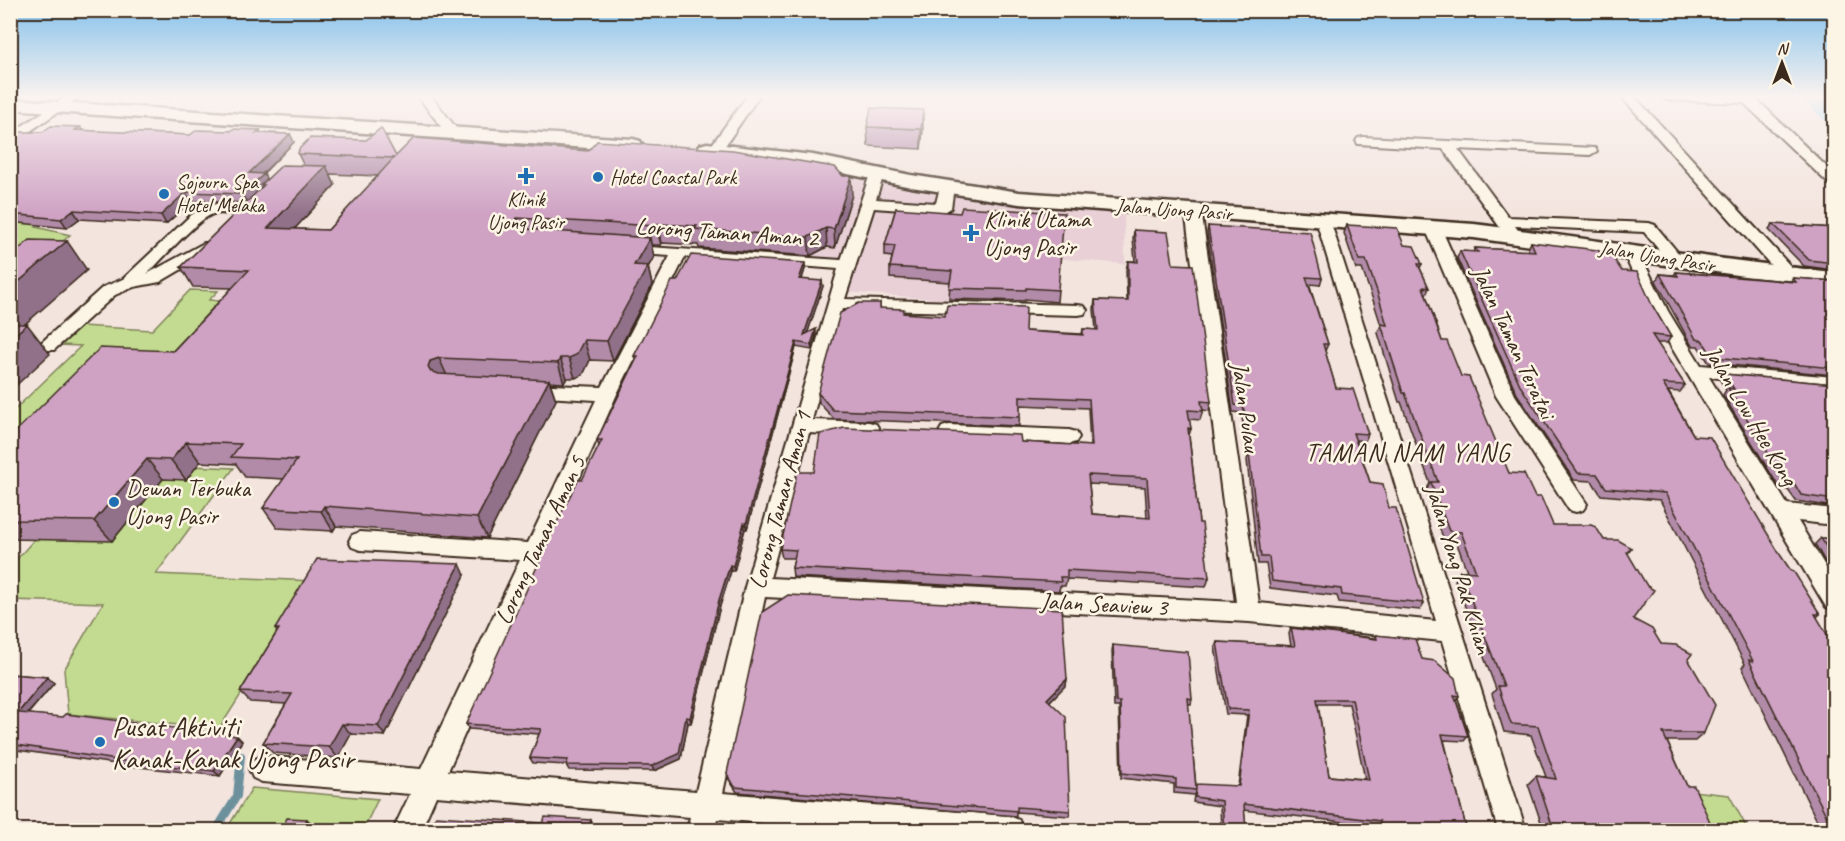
<svg xmlns="http://www.w3.org/2000/svg" width="1845" height="841" font-family="Caveat,sans-serif">
<rect width="100%" height="100%" fill="#f3e4de"/>
<filter id="ink" filterUnits="userSpaceOnUse"><feTurbulence type="fractalNoise" baseFrequency=".0167" numOctaves="2"/><feDisplacementMap in="SourceGraphic" scale="12" xChannelSelector="R" yChannelSelector="G"/><feConvolveMatrix kernelMatrix="1 2 1 2 8 2 1 2 1" color-interpolation-filters="sRGB"/></filter>
<g filter="url(#ink)">
<!-- built -->
<path fill="#e8d0d6" d="M425,139L599,149L793,167L968,198L1124,212L1125,264L957,250L949,300L832,291L841,260L755,253L771,214Z"/>
<!-- green -->
<path fill="#c3db91" stroke="#7f8258" stroke-width="1.5" d="M110,168L36,227L70,235L11,286V215Z
M190,290L218,291L209,300L219,301L167,357L11,476V413L81,346L60,345L80,326L152,330Z
M102,462L234,468L156,574L313,581L219,729L68,714L64,670L103,603L11,600V566Z
M252,788L378,799L363,830H226Z
M1692,791L1729,795L1748,830H1708Z"/>
<g fill="none" stroke-linecap="round" stroke-linejoin="round">
<!-- stream -->
<path stroke="#6d919c" stroke-width="8" d="M216,830L237,796L241,756"/>
<!-- river -->
<path fill="#8ed5f0" fill-rule="evenodd" d="M1799,96H1830L1834,100V122L1824,120Z"/>
<!-- minor casing -->
<g stroke="#3b2a1e" stroke-width="4">
<path id="minor" d="M67,96H81L10,145V134Z
M418,96H431L460,133L458,136H448Z
M747,96H759L720,153H710L708,150Z
M1621,96H1634L1795,271L1797,275L1795,279H1783Z
M1660,96H1753L1834,174V185L1829,184L1744,103L1666,100Z
M1363,137L1595,148L1597,151L1590,155L1458,149L1508,217L1649,223L1655,225L1684,260L1676,265L1670,263L1644,232L1515,226L1518,230L1516,233H1504L1443,149L1358,144L1356,141L1358,138Z
M877,170L884,174L876,199L936,203L940,187L947,183L954,187L951,208L943,213L874,208L845,299L1078,305L1084,306L1087,310L1084,314L1078,315L842,309L812,420L869,422L876,424L879,429L876,434L869,436L809,433L770,578L1236,602L1185,210L1193,205L1201,210L1259,603L1436,621L1316,220L1319,217H1329L1526,830H1498L1442,641L1249,622L765,597L723,793L1009,816L1019,820L1023,830H850L717,819L715,830H687L690,817L436,796L421,830H393L410,794L262,782L253,778L249,769L253,760L262,756L421,769L520,560L360,550L352,547L349,541L352,535L360,532L528,543L596,400L528,396L521,394L519,390L521,386L528,384L602,387L670,256L626,253L618,248L620,245L841,260L870,174ZM685,257L838,269L745,587L696,791L448,771L617,394Z
M216,204L251,205L259,210C249,221 227,210 213,214C197,219 161,261 147,274L204,243H216L218,246L216,249L160,282L134,287L115,295L54,350H42L39,346L42,342L103,287L123,279L190,216L202,208Z
M1433,223L1441,228L1515,395L1583,498L1587,504L1583,510L1576,512L1569,510L1496,396L1425,228Z
M1631,247L1639,252L1668,311L1701,365L1834,377V389L1709,377L1787,504L1834,509V525L1798,521L1834,581V609L1826,607L1650,311L1623,252Z
M949,425L1069,430L1076,432L1079,437L1076,442L1069,444L949,439L942,437L939,432L942,427Z"/>
</g>
<!-- secondary casing -->
<g stroke="#3b2a1e" stroke-width="5">
<path id="secondary" d="M10,99L633,139L640,141L643,145L640,149L633,151L10,109Z
M707,143L813,155L911,175L1019,192L1474,224C1594,239 1714,260 1834,272V286L1744,276L1474,238L1019,204L911,187L813,167L700,153L697,149L700,145Z"/>
</g>
<!-- minor -->
<use href="#minor" fill="#fcf5e5" fill-rule="evenodd"/>
<!-- secondary -->
<use href="#secondary" fill="#fcf5e5" fill-rule="evenodd"/>
</g>
<!-- wall -->
<path fill="#b28ba9" stroke="#3b2a1e" stroke-width="1.5" fill-rule="evenodd" d="M111,96H171L169,98Z
M80,127L83,131L190,135L231,131L260,130L261,133L290,134L294,142L263,174L267,180L304,166L298,154L396,156L852,195L835,248L827,247L810,256L699,248L698,245L662,243L661,245H651L654,257L648,267L652,285L613,361L590,360L583,375L575,378H567L564,383L550,382L556,400L487,538L336,526L333,531L277,528L263,508L284,479L245,477L236,464L200,462L186,480L163,479L112,541L10,539V437L173,351L232,288L193,287L181,267L246,203L191,201L166,224L79,219L67,228L10,222V136ZM330,174L378,176L328,230L294,229L335,185Z
M867,127L923,129L921,149L868,146Z
M896,208L1058,290L1057,302L1025,299V301L949,299L950,282L890,278V267L892,257L885,256V245Z
M1773,224L1834,228V270L1804,266L1769,230Z
M1347,225L1404,245L1422,264L1420,268L1429,288L1426,295L1442,341L1509,473L1535,497L1553,525L1632,548L1628,553L1633,619L1661,644L1688,659L1704,733L1695,741H1667L1687,786L1714,831H1544L1528,784L1536,776L1546,777L1531,735L1504,732L1492,694L1496,689L1455,580L1460,571H1467L1456,541L1444,540L1426,491L1430,483L1401,402H1399L1378,333L1381,325L1373,300L1362,269H1356L1344,233Z
M1208,226L1322,278L1320,285L1309,284L1328,344L1325,351L1336,388L1368,434L1365,441L1356,440L1370,482L1389,508L1424,603L1420,610L1339,602L1337,596L1270,588L1266,564H1258L1247,460L1249,453L1241,413L1233,412L1207,233Z
M1134,230L1173,264L1211,402L1209,411L1203,410L1200,420L1189,419L1191,429L1189,435L1199,523L1209,578L1206,587L1067,579L1065,586H1060L1059,591L793,577L792,568L794,558H782L780,549L814,472L1021,442L1090,446L1088,408L1020,405L1019,426L834,419L819,403L818,393L880,303V308L904,313L1025,331L1082,334L1083,329L1096,330L1094,309L1095,300L1127,301L1126,270L1128,261H1135L1133,239ZM1089,484L1145,487L1147,518L1092,514Z
M1531,242L1622,271L1652,305L1671,337L1667,343H1657L1685,385L1680,392L1668,391L1694,436L1791,571L1820,614L1817,617L1834,831H1822L1742,667L1745,664L1660,500L1601,495L1592,481L1574,480L1517,394L1457,258L1460,251L1473,252L1475,248L1529,251L1528,249Z
M805,269L802,279L823,286L807,334L816,335L812,350L796,347L747,529H745L734,571H731L720,606L691,723H688L681,759L654,771L569,770L566,765L533,763L530,758L539,734L469,729L466,724L599,446L597,440L636,361L634,356L677,281Z
M1676,272L1791,281L1793,278L1834,281V375L1709,363L1698,346H1692L1656,281L1660,274L1674,275Z
M1724,374L1834,384V507L1796,501L1788,490L1780,489L1723,395L1726,390L1720,380Z
M1821,538L1834,539V577L1815,544Z
M465,575L385,736L351,734L338,758L273,753L263,743L286,704L250,702L240,692L277,632L275,629Z
M1291,628L1374,638L1376,635L1422,659L1459,696L1456,700L1468,736L1464,741L1444,740L1467,831L1377,830L1376,826L1244,810L1246,831H1221L1220,806L1193,802L1194,795L1174,793V784L1121,778L1119,707H1114L1112,651L1113,645L1192,699L1191,704H1188L1196,786H1238L1247,715L1226,714L1215,647L1217,642L1291,646L1289,634ZM1318,704H1349L1365,779L1329,776Z
M10,674L47,677L54,683L28,714L237,736L242,741L220,776L130,766L10,749Z
M1067,679L1066,685L1050,701L1070,811L1069,816L1016,812V816L737,792L728,778L727,773Z"/>
<!-- shaded-wall -->
<path fill="#917189" stroke="#3b2a1e" stroke-width="1.5" d="M923,110V129L921,149V129Z
M290,134L294,142L254,182L249,173Z
M326,166L335,185L278,247L268,228Z
M264,174L268,183L261,185L263,188L247,203L242,194Z
M851,176L852,195L835,248L834,229Z
M186,192L191,201L166,224L161,215Z
M73,210L79,219L67,228L61,219Z
M517,218L523,237L515,223Z
M658,224L662,243L661,245L656,226Z
M826,228L827,247L810,256L808,237Z
M650,238L654,257L648,267L652,285L613,361L607,341L634,265Z
M67,241L87,270L10,337V289Z
M805,263V269L800,284L799,279Z
M822,281L823,286L805,341L804,335Z
M27,324L50,354L10,391V339Z
M816,329V335L812,350L811,345Z
M584,340L590,360L583,375L575,378L569,358Z
M796,342V347L747,529L746,524Z
M439,358L448,378L437,387L428,367L430,361Z
M560,358L567,378L564,383L558,363Z
M549,380L556,400L487,538L477,518Z
M186,442L200,462L186,480L171,460Z
M147,459L163,479L112,541L94,521Z
M324,506L336,526L333,531L321,511Z
M744,523L745,529L734,571L733,566Z
M460,564L465,575L385,736L378,726Z
M730,565L731,571L720,606L691,723L690,718L719,600Z
M47,677L54,683L24,718L18,713Z
M1067,679L1066,685L1046,705L1047,699Z
M686,717L688,723L681,759L654,771L652,766Z
M342,724L351,734L338,758L329,747Z
M237,736L242,741L220,776L214,771Z
M307,819L312,824L309,831H301Z
M591,820L594,826L593,831H588Z"/>
<!-- building -->
<path fill="#cfa2c4" stroke="#3b2a1e" stroke-width="1.5" fill-rule="evenodd" d="M871,108L923,110L921,129L867,127Z
M51,126L80,127L75,130L190,135L197,130L231,131L233,129L260,130L256,133L290,134L249,173L264,174L242,194L186,192L161,215L73,210L61,219L10,214V136L16,132H42Z
M381,128L396,156L414,138L588,151L597,141L733,150L835,167L843,176H851L834,229L826,228L808,237L695,229L697,226L658,224L656,226L517,218L515,223L517,226L525,229L650,238L634,265L648,266L607,341L584,340L576,355L569,358H560L558,363L439,358L430,361L428,367L430,371L439,374L549,380L477,518L324,506L321,511L263,508L297,460L231,457L241,444L186,442L171,460L147,459L94,521L10,520V437L100,348L173,351L249,270L181,267L264,185H261L282,165L326,166L268,228L328,230L394,158L298,154L299,149L310,138L366,140Z
M962,207L1064,213L1058,290L1026,288V290L949,288L952,271L890,267L895,246L885,245L896,208L960,213Z
M1773,224L1834,228V263L1809,260Z
M1347,225L1397,228L1404,245L1414,246L1422,264H1418L1429,288L1423,287L1442,341H1447L1461,376L1469,377L1509,473L1524,474L1535,497H1541L1553,525H1591L1596,527L1604,540H1618L1632,548L1627,552L1647,586L1654,590L1633,619L1652,629L1661,644L1676,645L1692,654L1688,659L1715,705L1704,733H1663L1687,786H1694L1714,831H1575L1553,828L1536,776L1556,779L1538,726L1511,724L1498,686H1504L1460,571L1476,572L1461,532L1449,531L1431,482H1438L1405,393H1403L1381,324L1387,325L1377,291L1366,260H1359Z
M1208,226L1310,232L1322,278L1306,277L1328,344H1323L1336,388L1353,389L1368,434L1353,433L1370,482L1383,484L1389,508H1396L1424,603L1342,595L1341,589L1272,581L1269,557H1261L1249,453H1253L1243,406L1235,405Z
M1134,230L1168,232L1173,264L1193,265L1211,402L1201,401L1203,411L1188,410L1191,429L1188,428L1199,523H1202L1209,578L1067,570V577H1060L1061,582L792,568L796,550L780,549L797,472H814L820,434L844,428L1020,435L1021,442L1092,446L1089,399L1020,396V417L833,410L818,393L840,313L859,303H880V308L904,309L903,313L945,316L947,305L1026,307L1025,331L1083,335V329L1098,330L1095,300L1128,301V261L1138,262ZM1088,475L1147,478L1150,518L1092,514Z
M30,240L67,241L10,289V256Z
M1531,242L1597,250L1613,258L1622,271L1637,272L1652,305L1671,337L1652,335L1685,385L1663,384L1694,436L1710,437L1779,553L1791,571L1794,572L1820,614H1815L1834,646V831L1749,660L1753,661L1665,493L1606,488L1597,474L1578,473L1521,387L1460,251L1478,252L1475,248L1535,251Z
M691,255L805,263L799,279L822,281L804,335L816,329L811,345L796,342L746,524L744,523L733,566L730,565L719,600L690,718L686,717L679,754L652,766L566,765L568,760L530,758L541,729L466,724L559,518L578,480H582L602,440H597L638,356H634L672,281H677Z
M1676,272L1796,282L1793,278L1834,281V368L1713,357L1702,340L1696,339L1660,274L1678,276Z
M10,324H27L10,339Z
M1724,374L1834,384V500L1801,495L1794,483L1786,482L1728,388L1734,389Z
M1821,538L1834,539V560Z
M317,559L460,564L378,726L342,724L329,747L263,743L292,694L240,692L279,629H275Z
M788,595L1062,609L1067,679L1047,699L1066,717L1070,811L1017,807V811L735,787L727,773L762,612Z
M1291,628L1377,639L1376,635L1415,639L1422,659L1435,661L1455,678L1459,696L1454,695L1468,736L1442,734L1467,831H1423L1422,829L1380,825V821L1244,804L1246,831L1224,830L1222,801L1195,797L1196,790L1176,788V779L1122,773L1120,702H1116L1113,645L1188,652L1192,699L1188,698L1196,789V784L1239,786L1249,710L1228,709L1217,642L1295,646ZM1317,699H1352L1369,780L1329,776Z
M10,674L47,677L18,713L63,717L66,714L237,736L214,771L124,761L10,744Z
M436,816L543,823L545,817L591,820L588,831H413V829L430,830Z
M287,818L307,819L301,831H281Z"/>
</g>
<!-- sky -->
<linearGradient id="sky" x2="0" y2="1"><stop stop-color="#84c1eb"/><stop offset="0.45" stop-color="#faf3f0"/><stop offset="1" stop-color="#faf3f0" stop-opacity="0"/></linearGradient>
<rect width="1845" height="214" fill="url(#sky)"/>
<!-- markers -->
<g fill="#1f6fb2" stroke="#fcf5e5" stroke-width="2">
<path d="M523 167h6v6h6v6h-6v6h-6v-6h-6v-6h6z"/>
<circle cx="598" cy="177" r="6"/>
<circle cx="164" cy="194" r="6"/>
<path d="M968 224h6v6h6v6h-6v6h-6v-6h-6v-6h6z"/>
<circle cx="114" cy="502" r="6"/>
<circle cx="100" cy="742" r="6"/>
</g>
<g text-anchor="middle" stroke-width="5" stroke-linejoin="round" paint-order="stroke">
<!-- far-poi labels -->
<g font-size="20" fill="#3b2a1e" stroke="#fcf5e5" text-anchor="start">
<text x="610" y="184">Hotel Coastal Park</text>
<text x="176" y="189">Sojourn Spa<tspan x="176" dy="23">Hotel Melaka</tspan></text>
<text x="526" y="206" text-anchor="middle">Klinik<tspan x="526" dy="23">Ujong Pasir</tspan></text>
</g>
<!-- far-street labels -->
<g font-size="20" fill="#3b2a1e" stroke="#fcf5e5">
<text transform="translate(1174 209) rotate(4)" y="7">Jalan Ujong Pasir</text>
<text transform="translate(1657 256) rotate(9)" y="7">Jalan Ujong Pasir</text>
</g>
<!-- poi labels -->
<g font-size="24" fill="#3b2a1e" stroke="#fcf5e5" text-anchor="start">
<text x="984" y="227">Klinik Utama<tspan x="984" dy="28">Ujong Pasir</tspan></text>
<text x="126" y="496">Dewan Terbuka<tspan x="126" dy="28">Ujong Pasir</tspan></text>
</g>
<!-- street labels -->
<g font-size="24" fill="#3b2a1e" stroke="#fcf5e5">
<text transform="translate(727 232) rotate(4)" y="8">Lorong Taman Aman 2</text>
<text transform="translate(1514 342) rotate(65)" y="8">Jalan Taman Teratai</text>
<text transform="translate(1246 407) rotate(82)" y="8">Jalan Pulau</text>
<text transform="translate(1751 415) rotate(59)" y="8">Jalan Low Hee Kong</text>
<text transform="translate(780 500) rotate(-75)" y="8">Lorong Taman Aman 1</text>
<text transform="translate(540 540) rotate(-65)" y="8">Lorong Taman Aman 5</text>
<text transform="translate(1459 569) rotate(73)" y="8">Jalan Yong Pak Khian</text>
<text transform="translate(1104 604) rotate(3)" y="8">Jalan Seaview 3</text>
</g>
<!-- neighbourhood labels -->
<g font-size="26" letter-spacing="1.5" fill="#3b2a1e" stroke="#fcf5e5">
<text x="1408" y="461">TAMAN NAM YANG</text>
</g>
<!-- near-poi labels -->
<g font-size="28" fill="#3b2a1e" stroke="#fcf5e5" text-anchor="start">
<text x="112" y="736">Pusat Aktiviti<tspan x="112" dy="32">Kanak-Kanak Ujong Pasir</tspan></text>
</g>
</g>
<!-- margin -->
<rect width="1845" height="841" fill="none" stroke="#fcf5e5" stroke-width="36"/>
<rect x="18" y="18" width="1809" height="805" fill="none" stroke="#3b2a1e" stroke-width="2" filter="url(#ink)"/>
<!-- north arrow -->
<g transform="translate(1782 63)" stroke="#fcf5e5" stroke-width="4.5" paint-order="stroke">
<path d="M0-4.5L10 22L0 15L-10 22Z" fill="#3b2a1e"/>
<text y="-9" font-size="16" font-weight="bold" text-anchor="middle" fill="#3b2a1e">N</text>
</g>
</svg>
